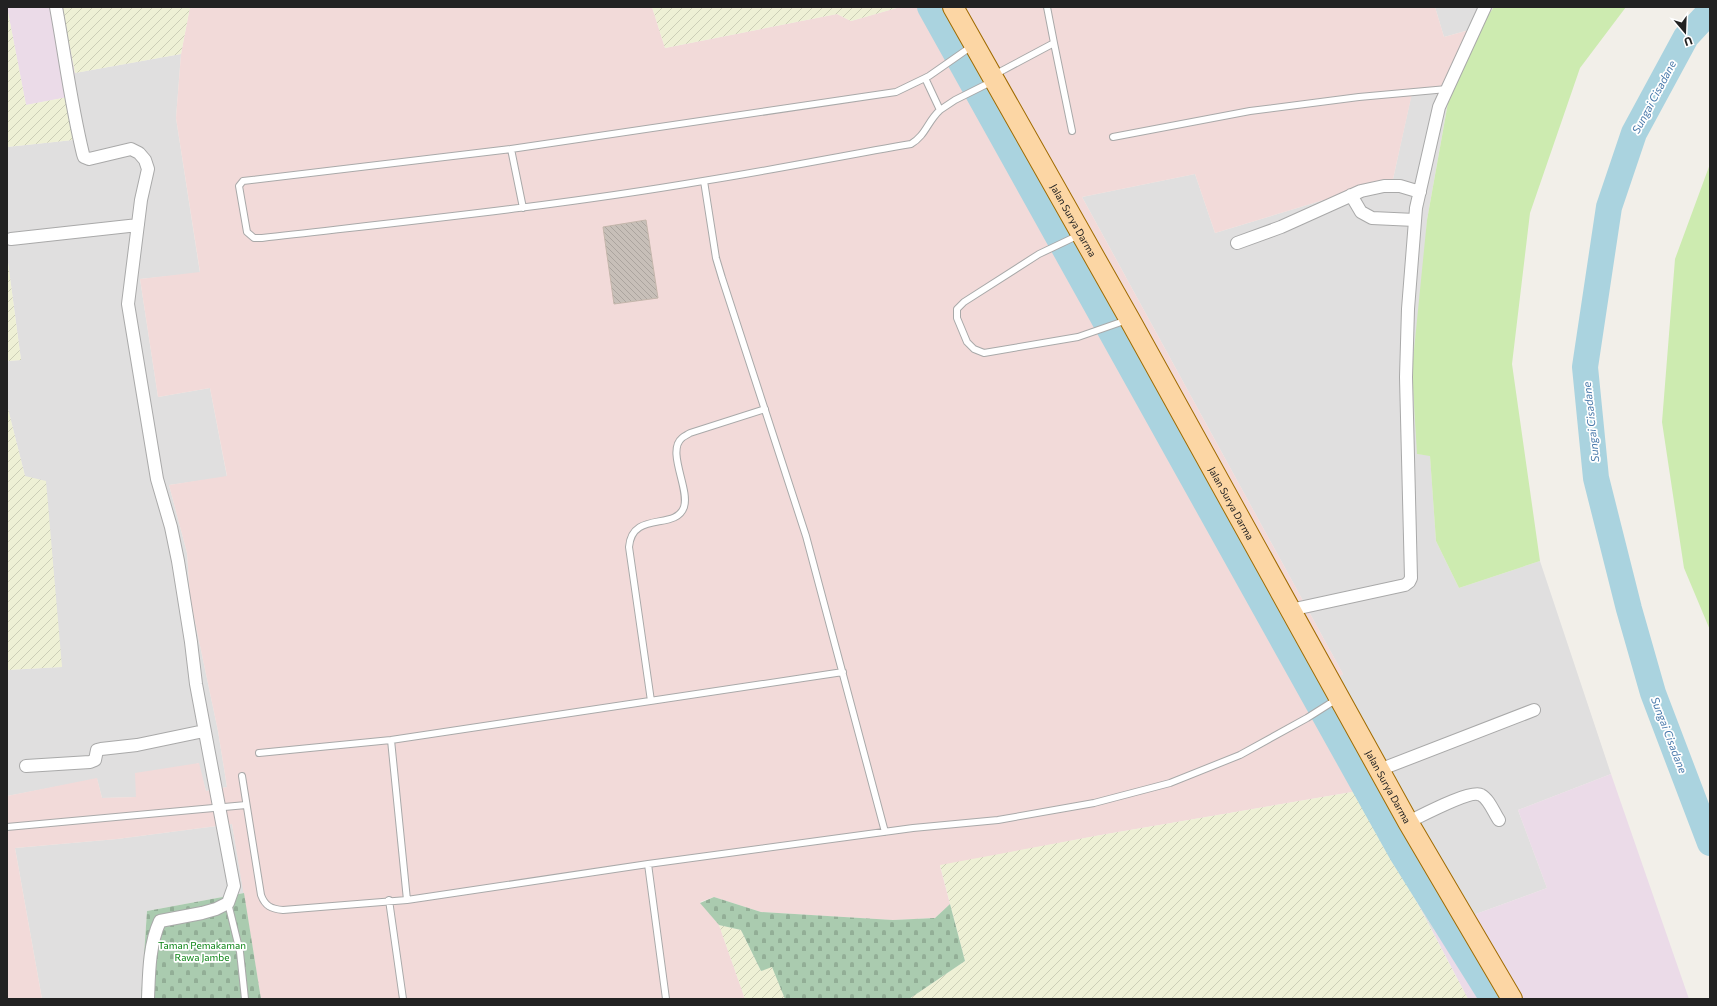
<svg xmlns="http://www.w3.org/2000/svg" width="1717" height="1006" font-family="Commissioner,sans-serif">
<defs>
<pattern id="farmland-furrows" width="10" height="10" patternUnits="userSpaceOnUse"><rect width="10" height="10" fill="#eef0d5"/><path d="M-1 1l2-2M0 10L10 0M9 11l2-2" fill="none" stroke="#ccceb7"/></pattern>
<pattern id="cemetery-stones" width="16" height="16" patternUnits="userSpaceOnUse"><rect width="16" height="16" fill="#aacbaf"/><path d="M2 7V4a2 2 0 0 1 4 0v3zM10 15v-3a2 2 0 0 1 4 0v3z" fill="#92ae96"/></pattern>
<pattern id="building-back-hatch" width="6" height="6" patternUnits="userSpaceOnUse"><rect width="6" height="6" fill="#c7bfb8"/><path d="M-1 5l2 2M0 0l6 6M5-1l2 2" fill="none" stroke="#aba49e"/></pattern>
</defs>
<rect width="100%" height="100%" fill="#f2efe9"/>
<!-- residential -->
<path fill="#e0dfdf" d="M1435,7H1494L1480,27L1444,37Z
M181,54L176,118L200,273L140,279L158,397L210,388L227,477L169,485L187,553L190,598L218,731L227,787L206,791L198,763L137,797L102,798L97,779L7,796V670L62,667L25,476L7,405V361L21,360L7,255V147L73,140L68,97L75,73Z
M1413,88L1449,97L1427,220L1417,454L1430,455L1436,541L1459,588L1540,561L1611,774L1518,810L1547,888L1432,930L1307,697L1343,674L1082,197L1195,174L1215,233L1393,179Z
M232,824L244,893L147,911L141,999H42L15,848L117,839Z"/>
<!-- commercial -->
<path fill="#f2dad9" d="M190,7H652L665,48L837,14L851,21L900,7H1435L1444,37L1480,27L1449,97L1413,89L1393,179L1215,233L1195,174L1082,197L1343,674L1307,698L1358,791L1101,835L940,866L950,904L935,918L893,920L761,912L714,897L700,902L719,925L745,999H261L232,824L117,839L15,848L42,999H7V796L97,778L102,798L136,797L135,773L199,763L206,791L227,787L218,731L190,598L187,553L169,485L227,476L210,388L158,397L140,279L200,272L176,118L181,54Z"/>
<!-- industrial -->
<path fill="#ebdbe8" d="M7,7H62L75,73L68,97L26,105Z
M1611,774L1689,999H1468L1432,930L1547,888L1518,810Z"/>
<!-- farmland -->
<path fill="url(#farmland-furrows)" d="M7,7L26,105L68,97L73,140L7,147Z
M62,7H190L181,54L75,73Z
M652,7H900L851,21L837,14L665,48Z
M7,255L21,360L7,361Z
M7,405L25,476L46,481L62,667L7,670Z
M1358,791L1468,999H909L965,961L940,865L1101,835Z
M719,925L741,930L761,971L772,966L785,999H745Z"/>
<!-- grass -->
<path fill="#cdebb0" d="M1494,7H1626L1580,68L1530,213L1512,364L1540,561L1459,588L1436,541L1430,456L1417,454L1412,370L1427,220L1449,97L1480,27Z
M1710,164V630L1684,568L1662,422L1675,259Z"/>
<!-- cemetery -->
<path fill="url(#cemetery-stones)" d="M244,893L261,999H141L147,911Z
M714,897L761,912L893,920L935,918L950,904L965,961L909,999H785L772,967L761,971L741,930L719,925L700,903Z"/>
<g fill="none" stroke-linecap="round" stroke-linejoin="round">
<!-- river -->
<path stroke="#aad3df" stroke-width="26" d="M930,7L1401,852L1493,999
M1710,11L1686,37L1634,133L1609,207L1585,367L1596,478L1629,609L1653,693L1710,843"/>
</g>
<!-- building -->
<path fill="url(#building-back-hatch)" stroke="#c4b6ab" d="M646,220L658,298L614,304L603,227Z"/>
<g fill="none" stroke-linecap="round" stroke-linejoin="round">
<!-- service casing -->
<g stroke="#a9a9a9" stroke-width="8">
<path id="service" d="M1047,7L1054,43
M994,75L1054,43L1072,131
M925,78L940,110C927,122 926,135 911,144C841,156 773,170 703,181C557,206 409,221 262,238H254L247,232L239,186L243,181L511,149L896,92L925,78L929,76L972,46
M940,110L955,100L991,82
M1113,137L1250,111L1359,97L1447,89
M511,149L523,208
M704,181L716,258L722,278L806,536L885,832
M1079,235L1039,254L964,302L957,309V318L967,342L974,349L984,353L1078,337L1127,320
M651,701L629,547C632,510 676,531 684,507C690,489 666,451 682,438C684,436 687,435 690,433L765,409
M391,740L407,900
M259,753L391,740L843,672
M242,776L261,895C265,906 271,909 283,910L407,900L648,864L913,828L998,820L1094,803L1170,783L1240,755L1307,718L1337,699
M7,827L246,805
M648,864L666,999
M389,900L403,999
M228,903L240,952L245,999"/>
</g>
<!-- minor casing -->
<g stroke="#a9a9a9" stroke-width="14">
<path id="minor" d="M56,7C65,56 71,105 83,154L84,157L89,159L131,149L139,153L145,160L148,169L141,200L128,304L157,479L171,527L178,561L191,642L196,684L234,886L228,903L216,909L202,913L160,921C149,945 149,973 148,999
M1351,195L1361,212L1372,218L1415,220
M11,239L138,225
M1237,243L1281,227L1361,191L1384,186H1400L1420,192
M1290,610L1405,585L1409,582L1411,578L1406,377L1408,309L1416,208L1439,107L1485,7
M26,766L90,762L95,760L97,750L101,749L137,745L204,731
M1379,770L1534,710
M1408,822C1419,817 1471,789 1481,795C1489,799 1494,813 1499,820"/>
</g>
<!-- primary casing -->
<g stroke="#a06b00" stroke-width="22">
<g id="primary">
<path id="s1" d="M953,7L1130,320L1408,822L1512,999"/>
</g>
</g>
<!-- service -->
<use href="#service" stroke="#fff" stroke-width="6"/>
<!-- minor -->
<use href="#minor" stroke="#fff" stroke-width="12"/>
<!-- primary -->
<use href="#primary" stroke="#fcd6a4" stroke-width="20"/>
</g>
<g text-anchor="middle" stroke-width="3.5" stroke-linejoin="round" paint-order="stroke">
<!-- street labels -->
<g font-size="10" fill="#222" stroke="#fff">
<text dy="4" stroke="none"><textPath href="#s1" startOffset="245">Jalan Surya Darma</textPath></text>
<text dy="4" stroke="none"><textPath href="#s1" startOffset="569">Jalan Surya Darma</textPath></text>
<text dy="4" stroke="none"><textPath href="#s1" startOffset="893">Jalan Surya Darma</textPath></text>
</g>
<!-- park labels -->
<g font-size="10" fill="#0c8416" stroke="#fff">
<text x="202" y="949">Taman Pemakaman<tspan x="202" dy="12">Rawa Jambe</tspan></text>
</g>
<!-- water labels -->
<g font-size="11" font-style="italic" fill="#4a7aab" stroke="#fff">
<text transform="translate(1654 97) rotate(-62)" y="4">Sungai Cisadane</text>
<text transform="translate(1591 422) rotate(-96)" y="4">Sungai Cisadane</text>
<text transform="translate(1669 735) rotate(69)" y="4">Sungai Cisadane</text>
</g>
</g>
<!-- border -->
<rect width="1717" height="1006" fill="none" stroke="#222222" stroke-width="16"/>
<!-- north arrow -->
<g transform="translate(1685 32) rotate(161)" stroke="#ffffff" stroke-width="3" paint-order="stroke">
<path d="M0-3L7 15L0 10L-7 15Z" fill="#222222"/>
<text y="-6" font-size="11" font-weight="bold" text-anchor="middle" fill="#222222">U</text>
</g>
</svg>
